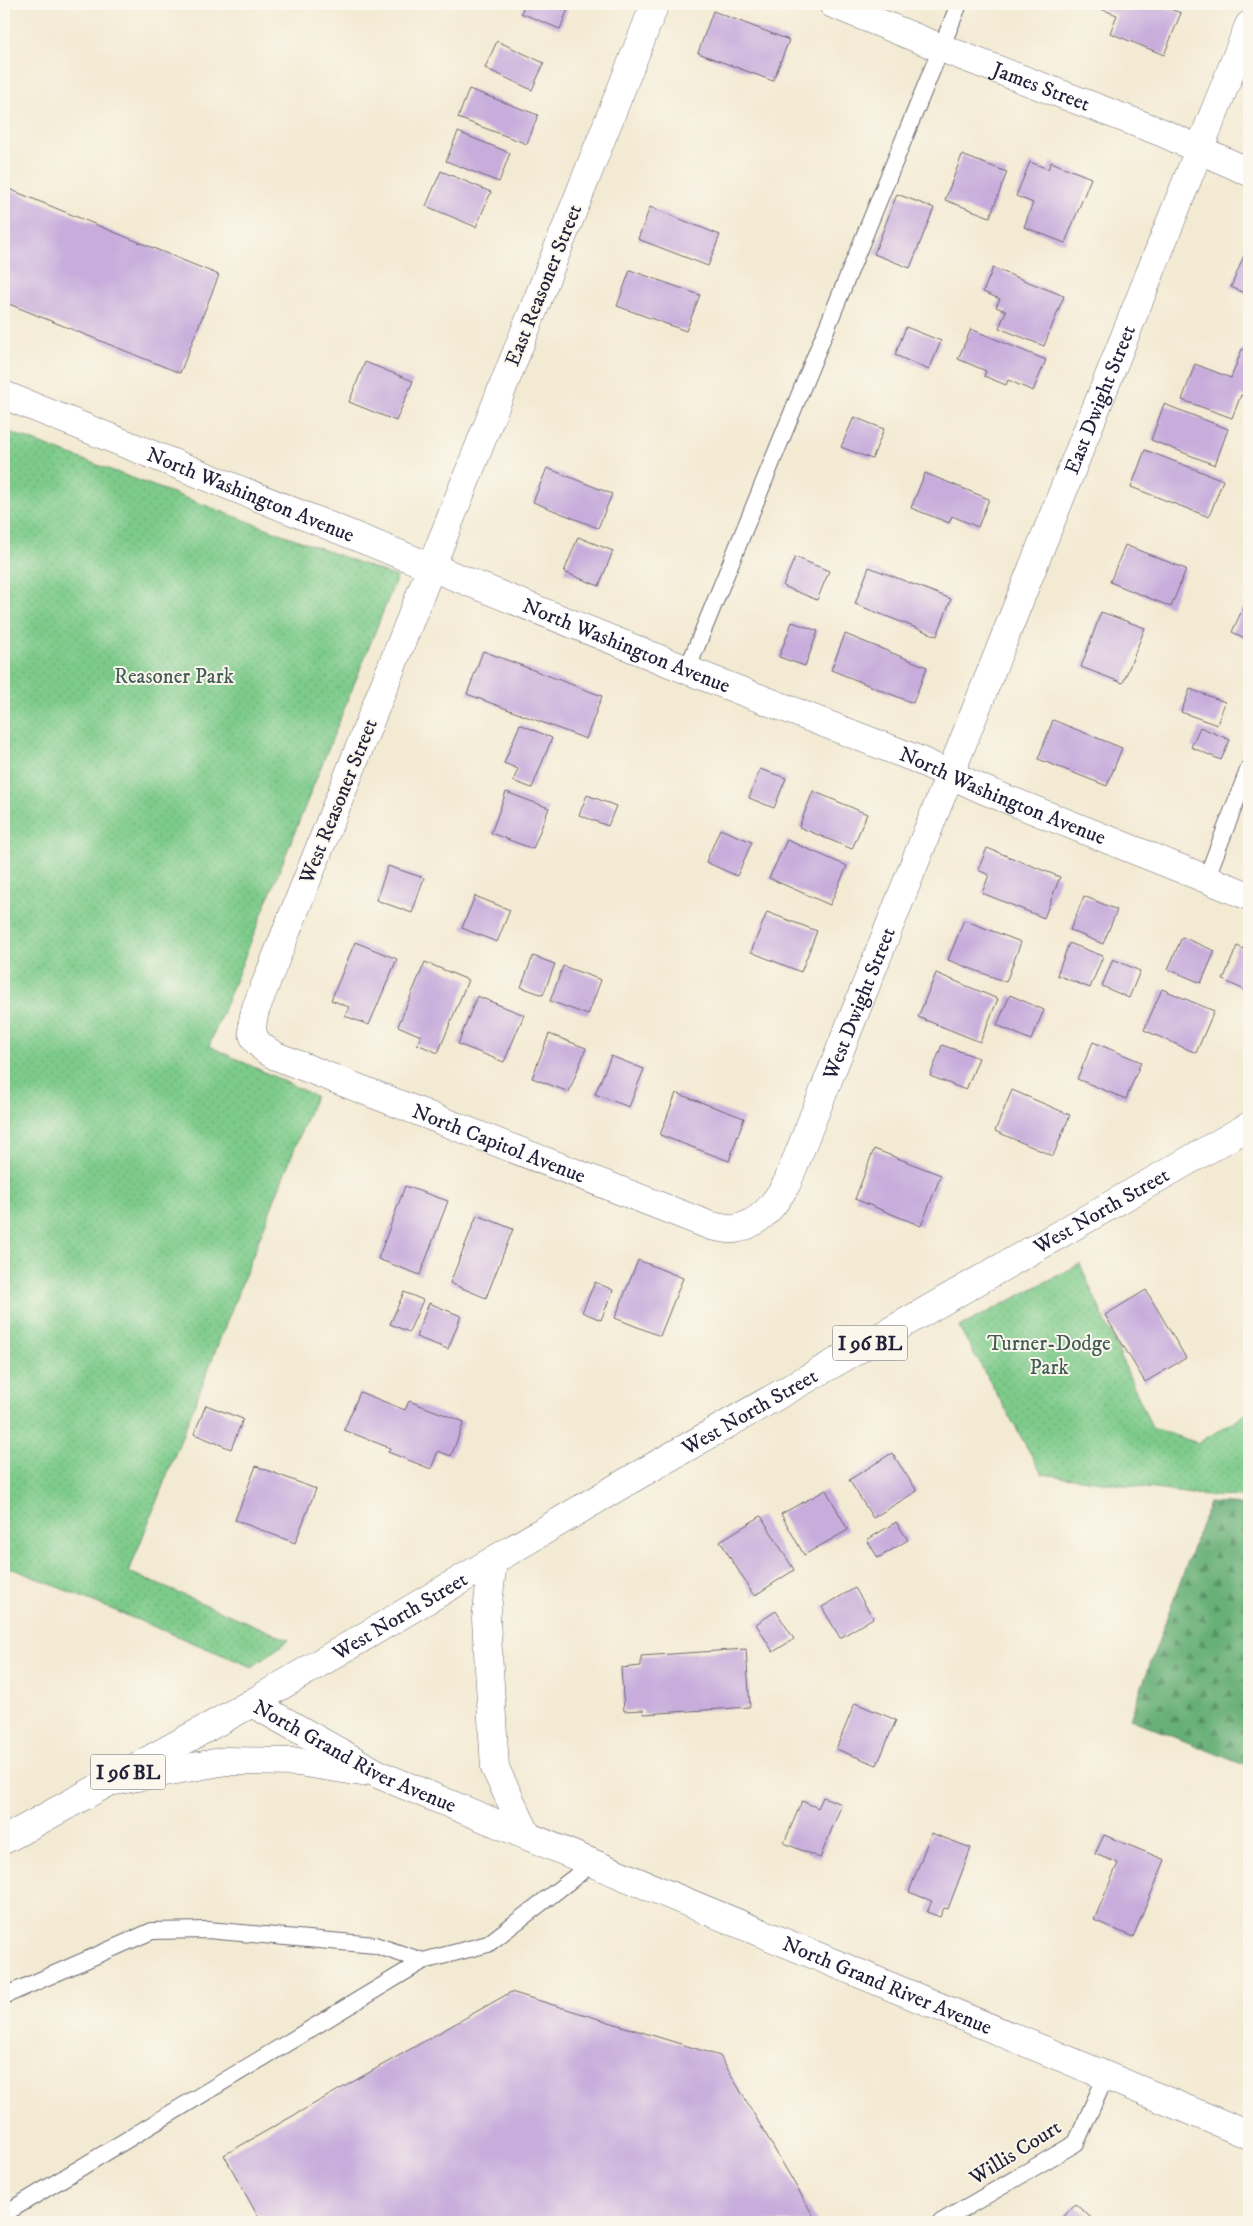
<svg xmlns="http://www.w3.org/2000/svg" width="1253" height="2226" font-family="'IM FELL DW Pica',serif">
<defs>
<pattern id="forest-firs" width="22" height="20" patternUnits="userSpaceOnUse" patternTransform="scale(1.25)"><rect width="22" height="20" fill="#66af76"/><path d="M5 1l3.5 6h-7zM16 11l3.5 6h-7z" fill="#548e62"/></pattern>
<pattern id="park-dots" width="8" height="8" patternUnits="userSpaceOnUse" patternTransform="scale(1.25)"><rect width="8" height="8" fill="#7dcb8a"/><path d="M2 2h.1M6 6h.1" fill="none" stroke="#6cae78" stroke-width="1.8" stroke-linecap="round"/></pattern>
</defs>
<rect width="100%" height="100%" fill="#fbf7ec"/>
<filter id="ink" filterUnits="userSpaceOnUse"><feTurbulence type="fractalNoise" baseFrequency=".02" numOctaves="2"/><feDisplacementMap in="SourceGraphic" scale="10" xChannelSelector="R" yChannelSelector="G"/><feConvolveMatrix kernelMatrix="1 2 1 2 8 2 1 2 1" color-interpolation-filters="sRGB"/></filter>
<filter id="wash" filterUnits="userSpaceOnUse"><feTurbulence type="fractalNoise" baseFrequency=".0096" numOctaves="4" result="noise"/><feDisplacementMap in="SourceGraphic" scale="20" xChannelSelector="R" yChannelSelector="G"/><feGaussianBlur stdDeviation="1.12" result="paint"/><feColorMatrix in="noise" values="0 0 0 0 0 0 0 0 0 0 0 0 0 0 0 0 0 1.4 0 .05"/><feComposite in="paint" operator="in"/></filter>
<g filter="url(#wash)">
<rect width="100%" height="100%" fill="#f3ead3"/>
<!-- forest -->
<path fill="url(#forest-firs)" stroke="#446858" d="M1209,1503L1249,1505V1767L1130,1719Z"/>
<!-- park -->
<path fill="url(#park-dots)" stroke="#507662" d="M4,430L397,577L209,1046L315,1096L129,1572L289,1640L252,1667L4,1565Z
M1080,1264L1152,1428L1198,1443L1249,1412V1497L1207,1496L1042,1474L959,1327Z"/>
<g id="blocks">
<!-- building -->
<path fill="#c8addc" d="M525,4H570L560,29L521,13Z
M1103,4H1156L1181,13L1164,55L1110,33L1117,15L1101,9Z
M713,11L789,40L773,81L698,53Z
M497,41L544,63L532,90L485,68Z
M469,89L538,115L527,144L458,118Z
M458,132L510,153L499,182L446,161Z
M962,155L1007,172L990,217L945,200Z
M1030,162L1048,169L1051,162L1091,178L1065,243L1024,227L1033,203L1016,196Z
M441,171L491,192L476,227L426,206Z
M4,187L219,275L180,373L4,302Z
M897,194L934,208L910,268L874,254Z
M650,207L720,235L708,266L638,239Z
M1247,248L1249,249V295L1231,287Z
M993,268L1064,296L1044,346L999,328L1006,311L996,307L1000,299L983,292Z
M630,270L700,295L686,331L617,306Z
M906,327L941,341L929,370L895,355Z
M971,329L1046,360L1033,391L1008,380L1006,385L984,376L986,371L958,359Z
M1242,349L1249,352V398L1241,395L1232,418L1182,400L1195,364L1231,378Z
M365,362L413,381L396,421L349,402Z
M1164,404L1228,429L1215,465L1151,440Z
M854,417L884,429L872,459L841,447Z
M1145,450L1223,480L1209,517L1131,487Z
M547,468L612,494L598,528L533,502Z
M925,473L989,499L978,527L952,516L949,523L911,508Z
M578,537L613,551L599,586L564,572Z
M1125,545L1186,569L1171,607L1110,582Z
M795,557L829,571L817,600L783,586Z
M869,567L951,599L937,636L855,604Z
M1243,608L1249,610V640L1232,632Z
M1101,612L1145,628L1123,683L1081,667Z
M792,622L818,631L805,666L779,657Z
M845,634L927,667L913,703L831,670Z
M483,651L602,696L586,739L467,694Z
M1190,689L1225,702L1217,725L1181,712Z
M1053,720L1122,748L1107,786L1038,759Z
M520,724L552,738L532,788L513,781L518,769L504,763Z
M1200,727L1230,740L1221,760L1191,747Z
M760,769L786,778L774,808L749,798Z
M813,791L867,814L852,849L799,827Z
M506,792L549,808L533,849L491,833Z
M587,795L616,806L608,826L579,815Z
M720,829L752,842L737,876L706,862Z
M787,840L847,866L830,905L769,878Z
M987,848L1060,877L1044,918L982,893L989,875L978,870Z
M388,866L424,878L412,913L376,900Z
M475,896L510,910L497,942L462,928Z
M1084,896L1117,910L1103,944L1070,930Z
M767,912L817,931L801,972L751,952Z
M964,920L1021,942L1006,982L948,960Z
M1182,937L1215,951L1201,983L1168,969Z
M355,942L397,959L369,1025L345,1016L349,1007L331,1000Z
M1069,943L1103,956L1090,988L1057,975Z
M1237,946L1249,951V992L1223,980Z
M533,956L555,964L543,995L521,987Z
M1113,959L1140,971L1129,998L1102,986Z
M425,962L468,980L438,1053L417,1044L421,1036L398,1026Z
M563,966L601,980L588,1015L550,1001Z
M936,973L998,999L980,1042L918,1017Z
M1162,989L1214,1011L1196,1053L1144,1030Z
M1010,995L1044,1010L1031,1040L997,1025Z
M477,996L524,1015L504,1062L458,1044Z
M549,1034L586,1048L569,1092L532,1078Z
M1093,1042L1141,1062L1126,1099L1077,1079Z
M942,1045L979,1058L966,1090L930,1076Z
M611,1056L644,1069L629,1107L595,1094Z
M1012,1090L1070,1115L1053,1156L995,1131Z
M676,1093L744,1118L729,1161L660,1135Z
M874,1149L941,1175L921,1226L855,1199Z
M405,1186L448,1201L420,1275L378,1259Z
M477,1215L513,1229L486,1298L450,1283Z
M638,1260L683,1278L660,1336L615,1318Z
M595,1282L613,1290L601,1320L582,1312Z
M1146,1290L1186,1358L1145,1382L1105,1315Z
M404,1292L423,1300L409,1332L390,1324Z
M429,1303L461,1316L448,1349L416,1337Z
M360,1392L405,1410L409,1401L464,1422L451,1456L438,1451L431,1469L388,1452L390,1448L344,1430Z
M206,1405L243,1419L231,1449L194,1434Z
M892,1453L917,1491L873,1518L849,1480Z
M256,1466L316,1489L295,1543L235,1520Z
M826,1490L848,1530L804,1555L781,1514Z
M761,1516L794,1570L754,1596L720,1541Z
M896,1522L908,1540L878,1558L867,1540Z
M855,1588L873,1618L840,1638L822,1607Z
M776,1611L794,1639L773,1652L756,1624Z
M746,1649L750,1707L644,1714L643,1710L624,1711L621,1668L641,1666V1656Z
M855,1703L896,1720L877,1765L836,1749Z
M823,1797L842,1804L820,1858L784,1843L802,1801L818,1808Z
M931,1833L971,1848L948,1909L944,1908L940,1917L927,1912L932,1901L909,1892Z
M1104,1835L1165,1860L1133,1937L1094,1920L1118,1863L1095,1854Z
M511,1992L720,2056L817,2222H261L224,2155Z
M1075,2204L1096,2222H1059Z"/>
</g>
</g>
<g filter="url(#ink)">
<use href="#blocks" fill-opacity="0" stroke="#6b6870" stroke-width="1"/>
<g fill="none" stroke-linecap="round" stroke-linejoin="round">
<!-- lane casing -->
<g stroke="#6b6870" stroke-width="18">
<path id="lane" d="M687,670L959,4
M1206,879L1249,768
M4,1996L152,1931L208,1930L375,1945L423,1961L488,1944L593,1863
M4,2214L423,1961
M941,2222L1076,2143L1106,2076"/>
</g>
<!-- street casing -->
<g stroke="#6b6870" stroke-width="29">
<g id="street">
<path id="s1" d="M655,4L256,1008C248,1034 252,1043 276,1056L711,1226C719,1227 728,1230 735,1229C760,1224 775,1204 787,1183L1249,25"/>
<path id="s2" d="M833,4L941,48L1163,133L1249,172"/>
<path id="s3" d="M4,395L687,670L914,758L984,790L1249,896"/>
</g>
</g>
<!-- secondary casing -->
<g stroke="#6b6870" stroke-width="29">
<g id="secondary">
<path d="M493,1562L486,1619L495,1768L527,1835"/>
<path id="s4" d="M252,1703L380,1775L1249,2135"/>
<path d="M115,1781L226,1761L298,1762L362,1772"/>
</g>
</g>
<!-- primary casing -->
<g stroke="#6b6870" stroke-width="29">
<g id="primary">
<path id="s5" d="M4,1840L252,1703L628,1481L1249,1126"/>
</g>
</g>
<!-- lane -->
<use href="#lane" stroke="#fff" stroke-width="16"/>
<!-- street -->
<use href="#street" stroke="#fff" stroke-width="28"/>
<!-- secondary -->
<use href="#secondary" stroke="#fff" stroke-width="28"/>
<!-- primary -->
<use href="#primary" stroke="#fff" stroke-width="28"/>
<!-- rail -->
<path stroke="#22223b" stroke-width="4" d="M4,9L11,4"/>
</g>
</g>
<g text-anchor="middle" stroke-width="4" stroke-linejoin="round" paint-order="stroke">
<!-- shield labels -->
<g fill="#fbf7ec" stroke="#636270" stroke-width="1">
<rect x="832.5" y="1325.5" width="75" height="35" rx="4"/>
<rect x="90.5" y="1754.5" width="75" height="35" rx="4"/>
</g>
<g font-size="20" font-weight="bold" fill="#22223b">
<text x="870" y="1350">I 96 BL</text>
<text x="128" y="1779">I 96 BL</text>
</g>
<!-- street labels -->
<g font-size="21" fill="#22223b" stroke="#fbf7ec">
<text dy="7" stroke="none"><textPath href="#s2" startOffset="224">James Street</textPath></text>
<text transform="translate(543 285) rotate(-68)" y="7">East Reasoner Street</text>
<text dy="7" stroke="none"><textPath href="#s1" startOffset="2546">East Dwight Street</textPath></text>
<text dy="7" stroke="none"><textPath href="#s3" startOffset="266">North Washington Avenue</textPath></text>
<text dy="7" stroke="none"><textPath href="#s3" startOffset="671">North Washington Avenue</textPath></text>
<text dy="7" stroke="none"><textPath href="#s3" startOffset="1076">North Washington Avenue</textPath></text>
<text transform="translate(338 801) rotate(-68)" y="7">West Reasoner Street</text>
<text dy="7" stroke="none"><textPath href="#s1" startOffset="1896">West Dwight Street</textPath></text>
<text dy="7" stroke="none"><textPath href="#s1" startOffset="1379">North Capitol Avenue</textPath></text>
<text dy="7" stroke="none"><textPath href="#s5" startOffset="1265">West North Street</textPath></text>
<text dy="7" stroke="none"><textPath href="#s5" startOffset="860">West North Street</textPath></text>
<text dy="7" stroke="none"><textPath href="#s5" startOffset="455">West North Street</textPath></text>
<text dy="7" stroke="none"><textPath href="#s4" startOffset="116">North Grand River Avenue</textPath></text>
<text dy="7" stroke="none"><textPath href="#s4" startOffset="696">North Grand River Avenue</textPath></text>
<text transform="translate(1015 2152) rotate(-32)" y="7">Willis Court</text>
</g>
<!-- park labels -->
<g font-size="21" fill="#425d57" stroke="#fbf7ec">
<text x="174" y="683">Reasoner Park</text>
<text x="1049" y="1350">Turner-Dodge<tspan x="1049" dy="24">Park</tspan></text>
</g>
</g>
<!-- margin -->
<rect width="1253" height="2226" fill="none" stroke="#fbf7ec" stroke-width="20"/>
</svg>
